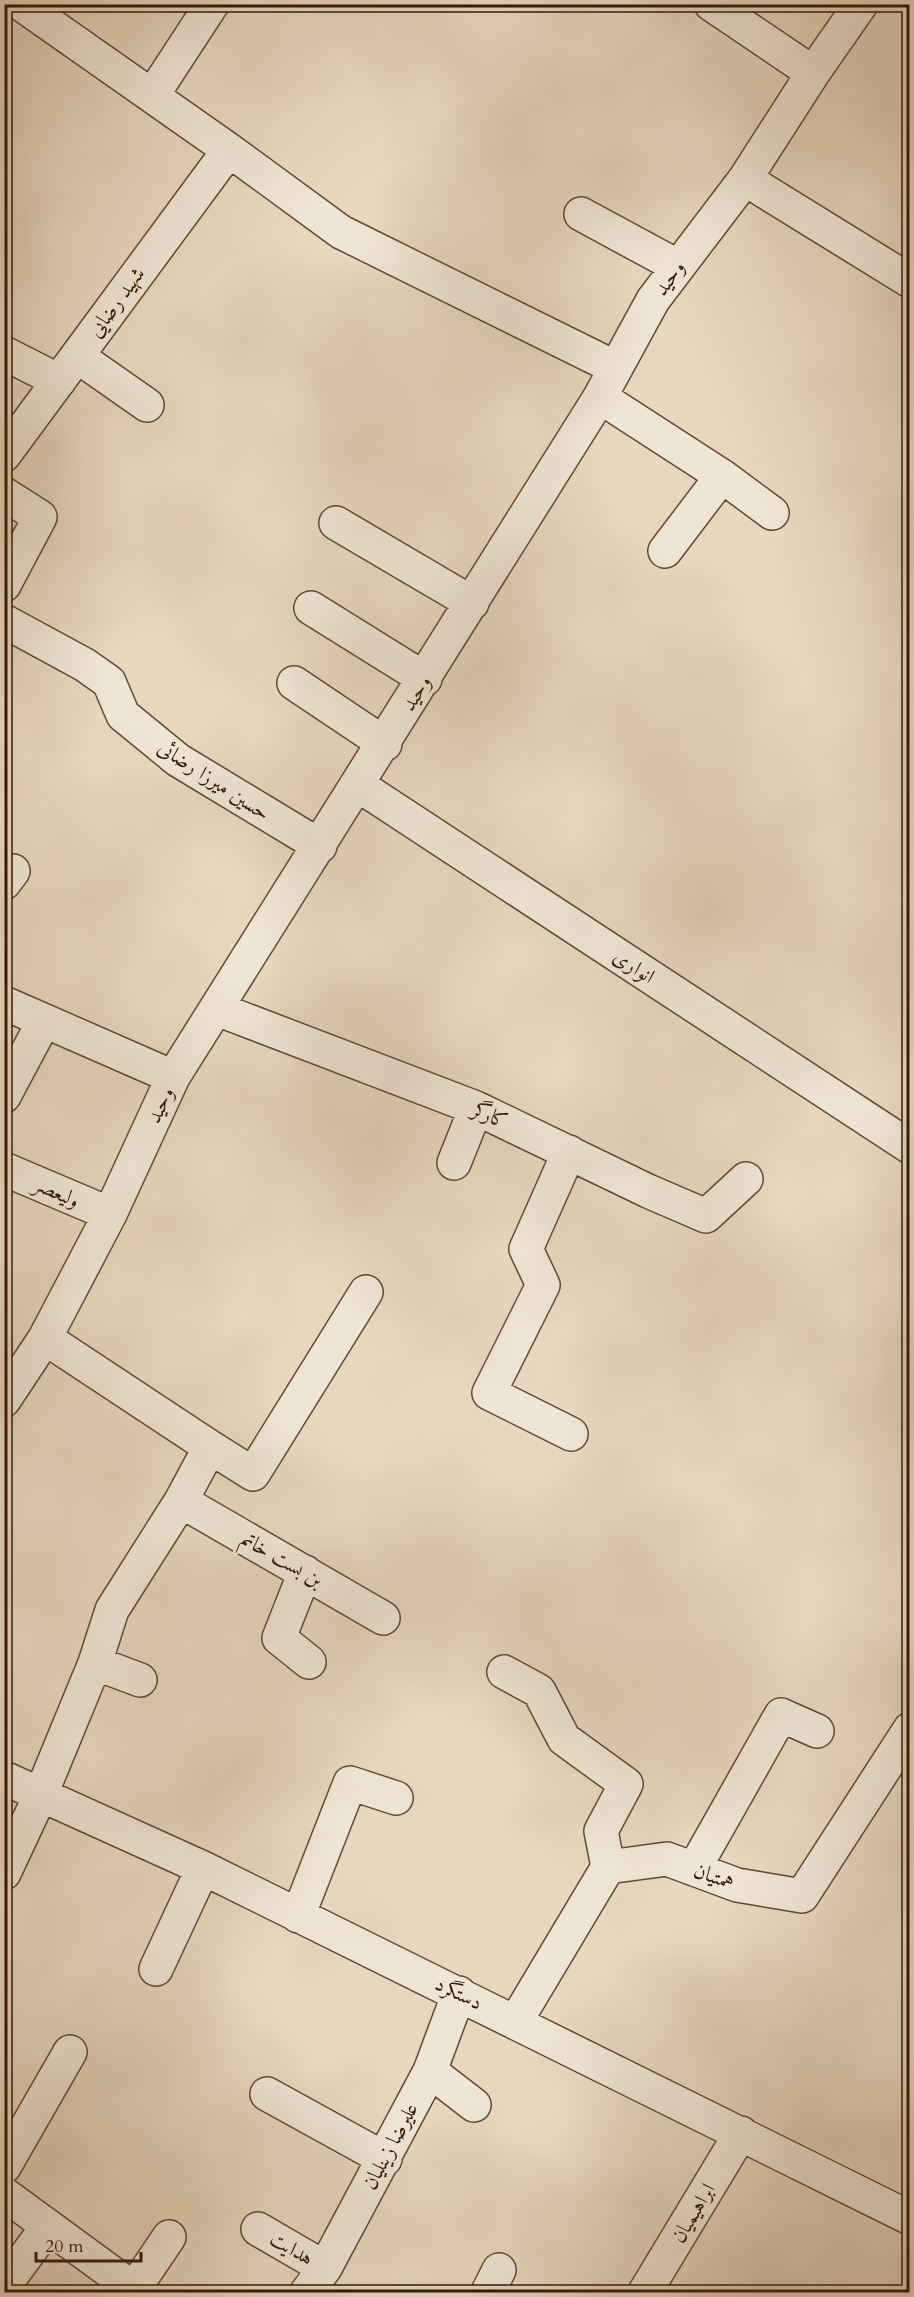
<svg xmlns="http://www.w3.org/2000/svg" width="914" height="2297" font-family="Cardo,Amiri,serif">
<rect width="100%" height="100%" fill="#e7d7be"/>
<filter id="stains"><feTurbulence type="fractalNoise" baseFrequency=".00333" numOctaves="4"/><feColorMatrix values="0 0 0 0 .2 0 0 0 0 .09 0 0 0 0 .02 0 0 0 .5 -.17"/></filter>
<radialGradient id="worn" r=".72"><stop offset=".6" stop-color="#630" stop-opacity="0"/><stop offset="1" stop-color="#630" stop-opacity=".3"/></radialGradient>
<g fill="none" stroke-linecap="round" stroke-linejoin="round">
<!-- minor casing -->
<g stroke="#624834" stroke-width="36">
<path id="minor" d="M21,4L229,150L341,232L616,368
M711,4L813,73
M152,96L212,4
M745,179L910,281
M581,214L677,266
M4,353L59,381
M77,356L147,405
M600,397L722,476L772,513
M4,455L229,150
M4,494L40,517L4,585
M336,523L472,603
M665,551L722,476
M311,608L425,679
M4,621L85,665L109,682L123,715L178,760L320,846
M294,683L385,744
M358,785L910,1147
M4,883L13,871
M4,1003L173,1077
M217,1009L476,1108L648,1191L706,1216L746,1179
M4,1096L44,1021
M569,1152L526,1249L543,1285L489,1393L571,1434
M454,1163L476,1108
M4,1169L110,1214
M4,1400L45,1338L110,1214L173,1077L600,397L653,300L745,179L813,73L861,4
M210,1447L253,1474L366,1292
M181,1501L383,1618
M305,1572L279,1638L309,1662
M95,1663L140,1680
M504,1672L539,1691L564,1739L626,1784L601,1831L608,1867
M4,1778L203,1868L910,2218
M694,1869L781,1715L817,1731
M4,1873L41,1794L95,1663L112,1610L181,1501L210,1447L45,1338
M298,1916L350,1783L396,1798
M156,1969L203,1868
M516,2021L608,1867L667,1859L737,1885L802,1896L910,1729
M430,2071L474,2105
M267,2094L385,2159
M4,2167L70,2052
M4,2194L138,2292
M258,2229L325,2268
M4,2286L48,2226
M134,2289L169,2237
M307,2292L325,2268L430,2071L459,1993
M488,2292L499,2270
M645,2292L741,2133"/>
</g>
<!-- minor -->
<use href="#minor" stroke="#efe5d5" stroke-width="33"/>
</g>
<g text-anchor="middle" stroke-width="5" stroke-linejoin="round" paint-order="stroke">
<!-- street labels -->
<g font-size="21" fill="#351906" stroke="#efe5d5">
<text transform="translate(669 278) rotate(-54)" y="7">وحید</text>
<text transform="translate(116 302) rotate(-54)" y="7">شهید رضایی</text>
<text transform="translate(416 693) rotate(-58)" y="7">وحید</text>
<text transform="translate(214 780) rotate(33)" y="7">حسین میرزا رضائی</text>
<text transform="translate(634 966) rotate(33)" y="7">انواری</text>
<text transform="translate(160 1105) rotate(-65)" y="7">وحید</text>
<text transform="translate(490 1115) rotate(25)" y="7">کارگر</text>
<text transform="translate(57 1192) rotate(24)" y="7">ولیعصر</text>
<text transform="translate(282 1559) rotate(30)" y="7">بن بست خاتم</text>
<text transform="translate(714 1876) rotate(19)" y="7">همتیان</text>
<text transform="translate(459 1993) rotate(26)" y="7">دستگرد</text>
<text transform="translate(390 2146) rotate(-62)" y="7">علیرضا زینلیان</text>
<text transform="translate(693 2213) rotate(-59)" y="7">ابراهیمیان</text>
<text transform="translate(292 2248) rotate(30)" y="7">هدایت</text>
</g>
</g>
<!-- margin -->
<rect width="914" height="2297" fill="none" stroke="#e7d7be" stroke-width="24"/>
<rect x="6" y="6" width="902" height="2285" fill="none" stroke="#351906" stroke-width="3"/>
<rect x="12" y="12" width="890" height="2273" fill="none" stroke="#351906" stroke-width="1.5"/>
<!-- scale -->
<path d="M36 2252v9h105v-9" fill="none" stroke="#351906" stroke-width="3"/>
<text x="45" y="2252" font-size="18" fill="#351906" stroke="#efe5d5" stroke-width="4.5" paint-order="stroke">20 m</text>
<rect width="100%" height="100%" filter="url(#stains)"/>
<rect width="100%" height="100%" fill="url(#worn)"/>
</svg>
